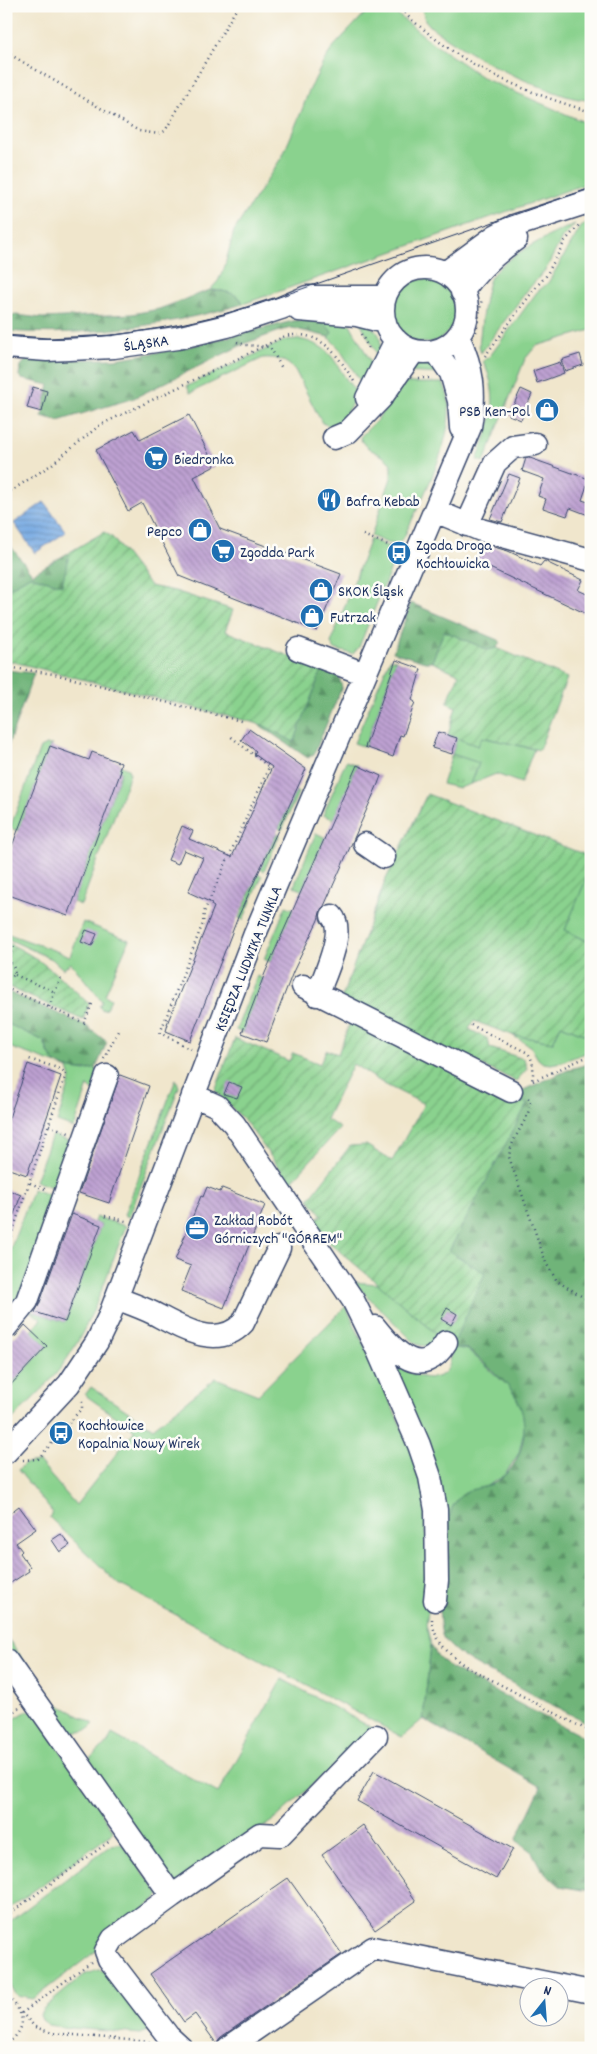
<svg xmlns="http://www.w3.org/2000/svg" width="597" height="2054" font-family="Dekko,sans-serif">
<defs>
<pattern id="forest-firs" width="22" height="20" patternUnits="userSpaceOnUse" patternTransform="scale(1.25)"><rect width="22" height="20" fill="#6fb479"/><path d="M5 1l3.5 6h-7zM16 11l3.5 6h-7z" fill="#5a9366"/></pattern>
<pattern id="park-tufts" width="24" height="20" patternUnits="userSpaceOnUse" patternTransform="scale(1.25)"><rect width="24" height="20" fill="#8ad28e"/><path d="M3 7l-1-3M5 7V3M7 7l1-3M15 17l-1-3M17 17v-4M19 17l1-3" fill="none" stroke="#70ab77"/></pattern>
<pattern id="garden-furrows" width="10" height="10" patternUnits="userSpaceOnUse" patternTransform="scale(1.25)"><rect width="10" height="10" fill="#8ad28e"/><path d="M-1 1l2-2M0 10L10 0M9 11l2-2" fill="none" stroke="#70ab77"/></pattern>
<pattern id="water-rules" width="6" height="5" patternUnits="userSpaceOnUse" patternTransform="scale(1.25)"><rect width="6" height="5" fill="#76a9e2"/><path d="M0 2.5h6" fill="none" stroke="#608aba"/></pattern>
<pattern id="building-back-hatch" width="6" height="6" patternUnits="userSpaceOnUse" patternTransform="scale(1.25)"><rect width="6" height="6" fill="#bea1d2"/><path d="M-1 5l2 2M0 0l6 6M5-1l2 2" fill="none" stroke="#9a84ae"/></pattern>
</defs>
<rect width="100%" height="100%" fill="#fdfcf7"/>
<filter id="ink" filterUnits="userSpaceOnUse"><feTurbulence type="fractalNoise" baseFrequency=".02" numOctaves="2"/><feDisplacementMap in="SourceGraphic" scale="10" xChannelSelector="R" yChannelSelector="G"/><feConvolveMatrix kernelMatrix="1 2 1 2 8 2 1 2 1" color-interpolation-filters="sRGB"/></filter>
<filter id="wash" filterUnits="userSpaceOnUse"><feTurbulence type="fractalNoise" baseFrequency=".0096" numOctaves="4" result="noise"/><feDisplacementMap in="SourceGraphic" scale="20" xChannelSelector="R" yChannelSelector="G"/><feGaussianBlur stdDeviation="1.12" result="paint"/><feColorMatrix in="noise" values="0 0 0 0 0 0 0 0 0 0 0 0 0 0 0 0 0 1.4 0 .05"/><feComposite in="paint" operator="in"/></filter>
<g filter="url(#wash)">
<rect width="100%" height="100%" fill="#f0e6cc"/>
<!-- grass -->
<path fill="#8ad28e" stroke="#528076" d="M421,6H591V98L587,100C571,99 557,93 542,87C501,72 466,52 431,27L425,20Z
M371,7L388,9L397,14L434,44L485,79L591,125V182L243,304L241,299L223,291L210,290L218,281L224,269L234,231L283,155L302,110L308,93L324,61L334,46Z
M591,219V330L536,346L525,359L484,462L477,460C491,424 501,398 483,361L490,356L537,292L548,283L581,227Z
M575,224L562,238L546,269L526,292L481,353L479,345C481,329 484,290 491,277C503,257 554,233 575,224Z
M392 311a32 32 0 1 1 64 0a32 32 0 1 1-64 0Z
M359,320C380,332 383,333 379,358Z
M320,321L350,324L373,366L362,384L339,348L328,337L332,333Z
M299,339C340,348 333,369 358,393L339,425L330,426L322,423L295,370C286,360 276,357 263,358L190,393L187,386L286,340Z
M422,361L428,362L442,374L404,372L417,362Z
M403,383H443C465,424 421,499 404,537L397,544L387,543L371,536L391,478V464C382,451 364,452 360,437L377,420Z
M370,539L394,549L396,556L359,647L353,654L334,649L331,643Z
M390,659L396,660L365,747L354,743Z
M481,737L534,749L521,783L496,774L471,784L479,763L452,754L457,738L478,746Z
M46,745H52L50,746L18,831L10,828L40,748Z
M346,761L357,765L334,819L323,815Z
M120,765L128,769L130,774L81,905L73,902L121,772L118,770Z
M296,791L298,793L282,830L279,828Z
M277,833L280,834L264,871L260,869Z
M316,833L326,838L302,891L294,886Z
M591,867V943L565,930Z
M258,874L262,876L243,920L239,918Z
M286,906L294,909L270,962L264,959Z
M83,922L129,940L105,995L111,999L106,1009L103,1010L99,1007L102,1001L71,963L63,969L52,959L6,938V933L70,956Z
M257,976L263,979L242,1033L236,1030Z
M9,1024L44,1041L48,1053L57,1064L6,1046V1032Z
M561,1025L591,1037V1051L561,1062L551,1064L543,1063L538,1059L531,1047L512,1035L553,1042Z
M64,1067L85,1071L96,1068L98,1074L94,1091L88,1086L74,1128L57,1122L71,1079L68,1069Z
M176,1079L179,1087L129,1217L124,1215Z
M52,1135L78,1144L57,1189L35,1181Z
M33,1189L60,1199L13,1310L6,1309V1261Z
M96,1217L126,1226C107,1274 92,1325 62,1366C46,1388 24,1406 6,1426V1390L47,1346L31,1331L41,1319L28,1310L65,1322L101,1225L94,1222Z
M353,1282L379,1284L441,1338C432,1345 427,1348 416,1344Z
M346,1306L423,1474L430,1600L426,1624L431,1645L423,1719L402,1737L119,1584L49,1517L53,1513L18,1470L24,1464L39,1462L76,1505L135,1430L85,1395L91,1387L153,1428L216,1378L258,1395Z
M452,1347L468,1350L508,1386L517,1398L523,1413L525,1426L519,1453L504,1476L453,1506L446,1531L387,1358C400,1369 432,1389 447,1370C451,1363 451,1355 452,1347Z
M6,1636L54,1702L94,1724C87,1732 78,1734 68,1731L6,1650Z
M282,1679L374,1729L275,1819L174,1888L86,1762L108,1742L112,1734L218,1793Z
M27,1711H34L113,1830L110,1835L6,1911V1724Z
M116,1844H122L160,1895L96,1951L37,1996L32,1999L17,1996L6,1981V1924L111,1845Z
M98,1970L107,1971L151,2025L147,2031L141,2034L61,2027L49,2025L42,2020L40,2015L44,2008L84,1975Z"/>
<!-- forest -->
<path fill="url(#forest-firs)" stroke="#45726c" d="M210,290C222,291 238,291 243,304C167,326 85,337 6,331V314L42,318L132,314L159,309Z
M297,320C310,321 326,319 332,333L328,337L292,328L283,330L246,343L134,398L58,421L42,416L49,385L22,379L19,376L20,367L26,360L115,359L179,349Z
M6,540L32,574L68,553L70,555L62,585L30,576L6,590Z
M411,603L500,641L497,648L488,650L444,631L432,662H425L393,652Z
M322,669L339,677L342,687L314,754L308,758L255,722L263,725L294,741Z
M6,670L34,673L6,751Z
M6,991L85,1025L107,1042L96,1068C87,1072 63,1070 56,1063C50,1058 47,1049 44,1041L6,1023Z
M588,1064H591V1725C564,1711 537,1697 510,1682C488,1671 460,1660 444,1639C433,1624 444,1523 453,1506C466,1483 482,1492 498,1481C529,1459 533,1410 506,1384C502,1379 470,1350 467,1349C462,1348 456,1348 452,1347L449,1251L526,1105L510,1096L570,1069Z
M431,1645L437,1655L450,1668L591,1741V1889L582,1890L560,1886L541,1869L532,1852L516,1840L541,1787L423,1719Z"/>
<!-- park -->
<path fill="url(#park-tufts)" stroke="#528076" d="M452,754L479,763L471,784L459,788L442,784Z"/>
<!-- garden -->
<path fill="url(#garden-furrows)" stroke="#528076" d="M104,532L112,537L150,586L175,591L233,610L225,631L322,669L294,742L263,725L6,660V590L30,576L62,585L69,555L68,553Z
M444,631L488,650L497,648L567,678L539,750L482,737L478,746L448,735L456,707L447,703L459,674L432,662Z
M427,794L591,857V867L565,930L591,943V1037L561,1025L553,1042L512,1035L474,1021L469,1029L488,1039L490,1048L524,1059L527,1069L516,1081L340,1002L386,879Z
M6,942C41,958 62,978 89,1004L83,1020L6,986Z
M352,1017L527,1104L449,1251L485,1273L452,1347L309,1225L322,1215L309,1199L350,1146L366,1145L392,1161L424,1104L384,1084L353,1064L326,1119L340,1128L290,1183L245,1121L215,1091L235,1038L289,1061L293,1053L320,1064L326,1050L338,1054Z"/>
<!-- water -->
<path fill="url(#water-rules)" stroke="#486ca0" d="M44,502L66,532L35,553L14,523Z"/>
<g id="blocks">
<!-- building -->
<path fill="url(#building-back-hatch)" d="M580,354L583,365L565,371L561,360Z
M560,362L564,373L537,383L533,371Z
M33,387L47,391L42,412L27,408Z
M521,389L532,394L521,420L509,415Z
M189,415L215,466L194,477L220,529L341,574L317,631L179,576L142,503L128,511L96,450L134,430L140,440Z
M526,458H530L589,479L582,500L591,503V516L570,508L567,516L543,508L546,499L538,496L544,479L522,471Z
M509,474L520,478L502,522L490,519Z
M483,544L508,551L540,566L544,561L583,580L578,590L591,596V616L475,561Z
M396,660L421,669L412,700L415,702L403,736L400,735L393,757L365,747Z
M249,729L306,769L238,917L190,1041L166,1031L168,1024H167L214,907L211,905L212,903L188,892L203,858L184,850L178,864L168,860L182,826L193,831L189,839L232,857L272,767L254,754L256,751L241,740Z
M438,732L457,738L452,754L432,748Z
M50,746L89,760L92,752L121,763L119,770L121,771L68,916L6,894V862Z
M357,765L381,776L378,784L324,906L321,909L318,920L293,972L266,1042L242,1033L265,973Z
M86,930L97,934L92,946L81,942Z
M28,1064L61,1076L27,1175L6,1168V1126Z
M120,1075L149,1086L109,1203L79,1193Z
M229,1082L242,1087L237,1098L224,1094Z
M207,1187L220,1192L222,1188L265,1205L224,1308L181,1291L191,1266L175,1260L201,1196L203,1197Z
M6,1189L21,1195L8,1231L6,1230Z
M72,1214L101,1225L65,1322L35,1312L39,1305Z
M447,1308L457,1314L451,1325L441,1319Z
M25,1325L47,1346L6,1390V1340L16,1336Z
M19,1506L36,1529L16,1543L22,1551L20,1553L30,1567L28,1569L29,1571L6,1586V1516Z
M61,1534L70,1545L60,1552L52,1540Z
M374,1771L513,1849L496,1879L357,1801Z
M363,1825L416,1901L375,1930L322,1855Z
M288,1878L342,1954L221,2037L216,2043L195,2014L184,2022L150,1974Z"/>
</g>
</g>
<g filter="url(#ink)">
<use href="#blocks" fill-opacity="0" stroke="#3b4a6e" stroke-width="1"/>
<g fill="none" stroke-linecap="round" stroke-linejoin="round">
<!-- minor casing -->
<g stroke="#3b4a6e" stroke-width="25">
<path id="minor" d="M383 310a42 42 0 1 1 84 0a42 42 0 1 1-84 0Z
M445,273L495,236L514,226L591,201
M462,292C477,270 495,254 516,239
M299,310L357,315L385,322
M6,347L47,350L114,347L177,338L227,326L281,308L307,297H385
M436,351L451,373L459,401L461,428
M367,398L396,340
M334,438L348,432L381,398L414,351
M435,511L481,530L591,560
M467,525L495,463L513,447L535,444
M298,649L365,674
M365,844L384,857
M303,986L511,1091
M317,995C324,977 346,931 332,916
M193,1095L217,1106L234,1124L353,1300L379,1353L419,1445L430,1477L436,1510L437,1580L435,1600
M116,1298C129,1303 141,1307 153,1313C180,1327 217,1351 243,1323L279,1248
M6,1327L27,1301L107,1076
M375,1327C395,1352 422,1382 446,1342
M6,1452L69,1384L97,1342L109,1317L255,934L470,427C476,392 473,369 458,336
M6,1660L172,1896L260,1834L280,1835L376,1736
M172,1896L113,1939L106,1951L109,1959L168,2036L181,2048
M228,2048L373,1948L591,1992"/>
</g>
<!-- path -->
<path stroke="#3b4a6e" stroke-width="2.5" stroke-dasharray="1 4" stroke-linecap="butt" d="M142,6H159
M398,6C406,16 417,24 427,32C475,72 532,94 591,112
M6,52L139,131L159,134L165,131L238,6
M476,332L482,298
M361,334L370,351
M237,342L246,345L270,347L283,370
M485,356L536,287L546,276L565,241L579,225
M418,378H432
M6,494L51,465L100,425L285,336C321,329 338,355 355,383
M363,535L398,549
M6,667L54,674L241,721
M6,961C14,963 14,968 15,975L6,979
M7,961L15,944
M15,975L55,992
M6,988L84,1023L92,1004
M49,1007L62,975
M471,1025L528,1053C534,1062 534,1070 532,1081
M191,1049L160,1033L203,923L204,912L269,767L230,736
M104,1059L119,1029
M533,1081L591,1055
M528,1098L531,1102C528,1122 511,1137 509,1157L546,1263L557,1281L591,1302
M49,1125L69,1133
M30,1183L47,1190
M105,1216L126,1221
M11,1236L66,1074L61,1069L29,1059
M69,1423L82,1408V1399
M23,1460L38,1459L52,1443
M432,1619C433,1640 450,1656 467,1667L591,1732
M6,1717L19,1708
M6,1916L110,1841
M91,1962L22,2013L35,2027L52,2033L150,2042
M6,1992C23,2014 31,2025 6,2045"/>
<!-- minor -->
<use href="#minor" stroke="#fff" stroke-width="22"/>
<!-- tram -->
<path stroke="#1b2f5e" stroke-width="1" d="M6,336C89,345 177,328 256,305L591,188"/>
</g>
</g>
<!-- icons -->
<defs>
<g id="shop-disc" transform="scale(1.25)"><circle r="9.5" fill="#1f6fb2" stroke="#fdfcf7"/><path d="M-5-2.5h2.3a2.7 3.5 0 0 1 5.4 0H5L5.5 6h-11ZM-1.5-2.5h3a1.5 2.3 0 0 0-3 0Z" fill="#fff"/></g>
<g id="supermarket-disc" transform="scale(1.25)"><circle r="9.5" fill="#1f6fb2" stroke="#fdfcf7"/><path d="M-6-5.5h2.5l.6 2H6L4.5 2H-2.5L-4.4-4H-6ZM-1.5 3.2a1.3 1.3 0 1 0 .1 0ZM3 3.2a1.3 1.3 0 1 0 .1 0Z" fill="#fff"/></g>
<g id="restaurant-disc" transform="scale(1.25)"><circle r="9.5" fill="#1f6fb2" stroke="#fdfcf7"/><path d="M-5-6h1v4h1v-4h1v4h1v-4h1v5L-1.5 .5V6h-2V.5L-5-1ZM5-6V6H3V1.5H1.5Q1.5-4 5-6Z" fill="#fff"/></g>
<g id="bus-disc" transform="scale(1.25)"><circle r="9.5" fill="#1f6fb2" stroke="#fdfcf7"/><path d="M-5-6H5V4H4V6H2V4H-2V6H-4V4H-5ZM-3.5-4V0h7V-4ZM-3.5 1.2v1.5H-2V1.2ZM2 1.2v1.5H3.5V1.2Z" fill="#fff"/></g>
<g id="office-disc" transform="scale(1.25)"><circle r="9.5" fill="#1f6fb2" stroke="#fdfcf7"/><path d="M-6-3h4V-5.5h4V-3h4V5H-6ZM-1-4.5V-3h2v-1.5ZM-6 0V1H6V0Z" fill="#fff"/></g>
</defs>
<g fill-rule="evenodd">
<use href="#shop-disc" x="547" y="410"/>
<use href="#supermarket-disc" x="156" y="458"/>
<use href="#restaurant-disc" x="329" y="500"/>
<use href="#shop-disc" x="200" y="530"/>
<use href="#supermarket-disc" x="223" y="551"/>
<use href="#bus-disc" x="399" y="553"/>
<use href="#shop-disc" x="321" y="590"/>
<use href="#shop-disc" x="312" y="616"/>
<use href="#office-disc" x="197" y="1228"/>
<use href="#bus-disc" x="61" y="1433"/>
</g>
<g text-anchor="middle" stroke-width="5" stroke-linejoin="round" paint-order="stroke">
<!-- street labels -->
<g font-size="16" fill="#1b2f5e" stroke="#fdfcf7">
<text transform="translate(146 342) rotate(-8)" y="6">ŚLĄSKA</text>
<text transform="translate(247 958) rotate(-68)" y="6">KSIĘDZA LUDWIKA TUNKLA</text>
</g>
<!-- poi labels -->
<g font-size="16" fill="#1b2f5e" stroke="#fdfcf7" text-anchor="start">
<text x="530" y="416" text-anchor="end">PSB Ken-Pol</text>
<text x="174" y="464">Biedronka</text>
<text x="346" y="506">Bafra Kebab</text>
<text x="182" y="536" text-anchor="end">Pepco</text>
<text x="416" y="550">Zgoda Droga<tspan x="416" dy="18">Kochłowicka</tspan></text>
<text x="240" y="557">Zgodda Park</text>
<text x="338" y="596">SKOK Śląsk</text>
<text x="330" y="622">Futrzak</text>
<text x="214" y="1225">Zakład Robót<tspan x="214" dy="18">Górniczych "GÓRREM"</tspan></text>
<text x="78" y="1430">Kochłowice<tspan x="78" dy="18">Kopalnia Nowy Wirek</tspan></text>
</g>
</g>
<!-- margin -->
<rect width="597" height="2054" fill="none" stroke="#fdfcf7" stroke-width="25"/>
<!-- north arrow -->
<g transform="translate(544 2002) rotate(17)"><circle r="24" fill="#fdfcf7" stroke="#a3aaba"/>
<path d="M0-4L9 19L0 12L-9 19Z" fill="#1f6fb2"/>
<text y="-8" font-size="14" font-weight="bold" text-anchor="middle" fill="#1b2f5e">N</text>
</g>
</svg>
